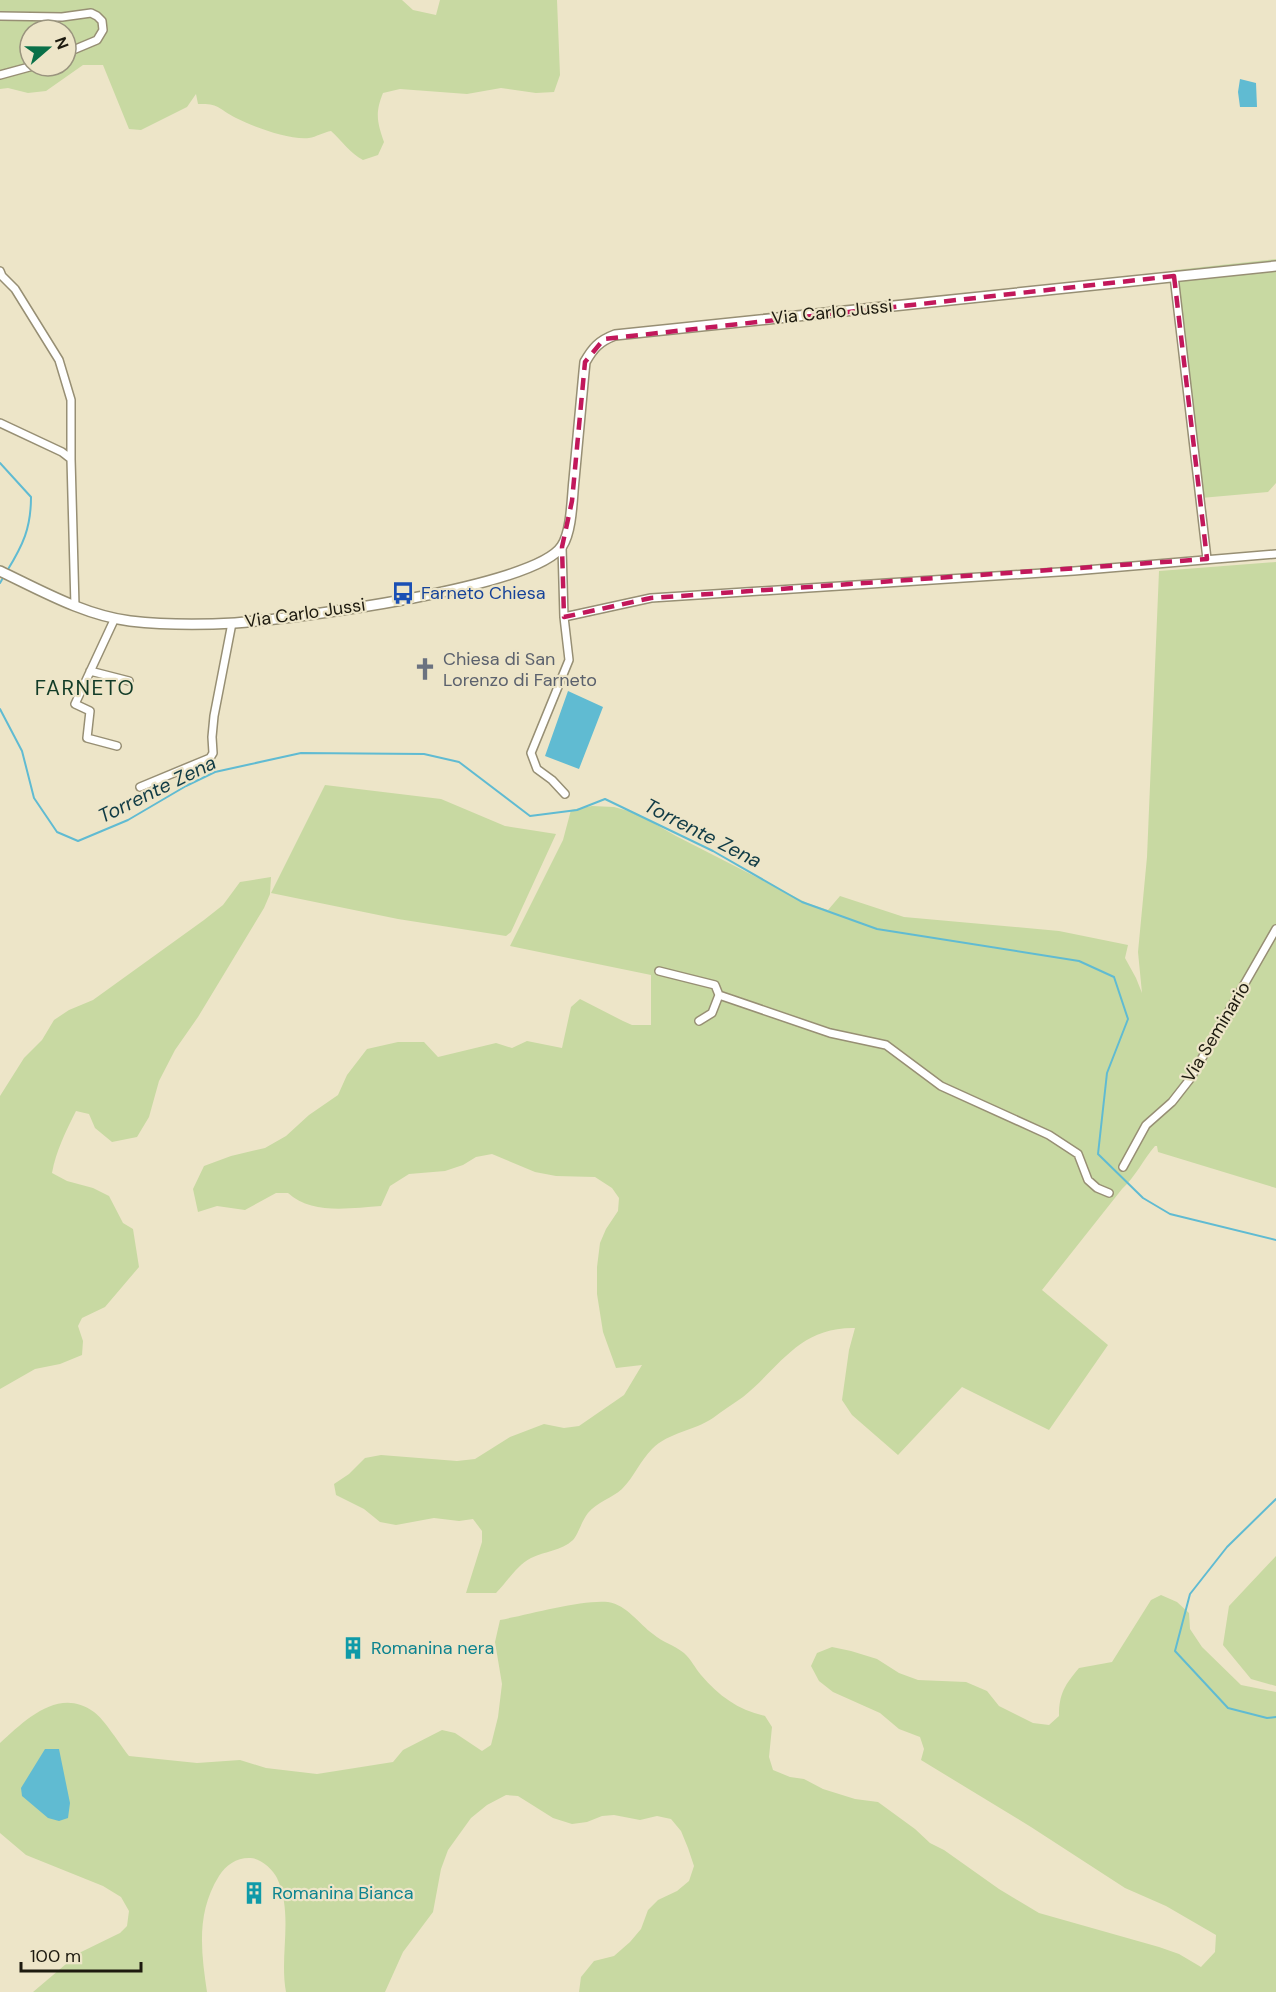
<svg xmlns="http://www.w3.org/2000/svg" width="1276" height="1992" font-family="'DM Sans',sans-serif">
<rect width="100%" height="100%" fill="#ede5c8"/>
<!-- green -->
<path fill="#c8d9a2" fill-rule="evenodd" d="M0,0H402L413,10L436,15L440,0H557L560,75L554,92L536,93L501,88L467,94L400,89L383,93C375,113 377,122 384,142L378,155L363,160C350,153 342,141 331,131C324,132 316,137 309,138C289,140 254,127 236,118C219,109 219,103 198,104L196,94L187,107L141,130L129,129L103,65H83L46,91L28,93L8,88L0,89ZM30,30H66V66H30Z
M1276,259V483L1268,492L1201,498L1187,408L1175,270Z
M1276,562V1188L1158,1152L1157,1146H1155C1143,1160 1136,1176 1122,1189L1042,1290L1108,1345L1049,1430L962,1387L898,1455L852,1415L842,1400L849,1350L855,1328C799,1327 781,1366 743,1397C733,1404 722,1411 713,1418C694,1431 669,1432 652,1449C640,1461 634,1477 622,1489C612,1498 597,1502 588,1513C582,1520 578,1535 573,1540C561,1551 545,1551 531,1558C516,1566 508,1581 496,1593H466L482,1542V1531L473,1519L459,1521L434,1518L396,1525L380,1522L364,1509L336,1495L334,1484L349,1474L365,1458L381,1455L457,1461L475,1459L510,1437L544,1424L564,1428L579,1426L624,1395L642,1365L616,1368L603,1332L597,1294V1267L600,1243L606,1229L618,1211L619,1198L612,1188L595,1177L556,1176L535,1172L492,1154L476,1157L463,1165L445,1171L409,1174L390,1186L381,1206C350,1208 312,1215 288,1193H276L245,1210L217,1206L198,1212L193,1189L204,1166L231,1156L265,1148L286,1136L309,1115L338,1095L347,1075L367,1049L398,1042H424L438,1057L496,1043L512,1048L527,1041L562,1048L571,1007L580,999L623,1021L632,1025H651V975L510,946L563,840L571,810L592,806L614,807L636,813L676,836L807,903L828,910L840,896L904,917L1059,931L1128,945L1125,958L1136,978L1142,993L1138,952L1147,857L1159,571Z
M325,785L441,799L505,826L556,834L511,932L506,936L398,919L271,893Z
M271,877L270,894L264,908L198,1017L175,1050L159,1081L149,1117L137,1137L112,1142L95,1128L89,1114L76,1111C66,1131 56,1151 52,1173L67,1181L93,1188L109,1196L123,1223L133,1229L139,1267L105,1307L82,1318L78,1326L83,1341L82,1355L60,1364L35,1369L0,1389V1096L24,1058L42,1040L54,1020L69,1010L93,1000L204,920L223,905L240,882Z
M1276,1556V1686L1251,1679L1223,1645L1229,1606Z
M1161,1595L1177,1602L1189,1613L1190,1629L1202,1647L1241,1685L1276,1692V1992H579L581,1977L594,1961L614,1956L630,1942L641,1929L648,1910L658,1900L677,1891L689,1881L694,1866L688,1848L681,1831L671,1819L657,1816L640,1820L614,1815L602,1816L587,1822L572,1824L553,1818L518,1796L506,1795L487,1805L471,1818L448,1850L441,1869L433,1912L403,1952L385,1992H286C279,1954 294,1915 277,1878C273,1869 259,1857 249,1858C236,1858 226,1865 219,1876C196,1913 201,1951 207,1992H33L79,1953L120,1933L127,1926L129,1911L121,1897L103,1886L26,1855L0,1833V1743C25,1720 59,1686 94,1712C105,1720 120,1745 129,1756L197,1763L240,1760L266,1768L317,1774L393,1762L403,1750L442,1730L455,1733L482,1751L491,1745L498,1717L502,1684L495,1642L500,1620C526,1615 584,1599 608,1602C627,1605 639,1624 653,1634C662,1642 674,1645 684,1653C691,1659 695,1668 701,1675C719,1696 738,1710 765,1716L772,1727L769,1757L773,1770L790,1777L804,1779L823,1789L855,1799L878,1802L915,1829L930,1843L944,1850L999,1889L1039,1913L1159,1947L1179,1954L1201,1967L1215,1952L1216,1935L1166,1906L1125,1888L1031,1827L921,1760L924,1749L920,1737L899,1729L880,1713L833,1692L819,1681L811,1666L817,1653L832,1647L851,1651L877,1659L899,1673L918,1680L966,1682L987,1691L999,1706L1033,1723L1049,1725L1059,1716C1059,1693 1065,1685 1079,1668L1112,1662L1151,1600Z"/>
<!-- water -->
<path fill="#60bbd2" d="M1240,79L1256,83L1257,107H1240L1238,92Z
M568,691L603,707L579,769L545,756Z
M45,1749H59L70,1803L68,1818L59,1821L48,1818L22,1796L21,1788Z"/>
<g fill="none" stroke-linecap="round" stroke-linejoin="round">
<!-- stream -->
<path stroke="#60bbd2" stroke-width="2" d="M0,463L31,497C31,528 23,545 7,571
M0,583L4,576
M0,709L22,751L34,798L57,832L78,841L128,820L186,786L215,772L301,753L424,754L459,762L530,816L577,810L605,799L713,851L802,902L877,929L1079,961L1114,977L1128,1019L1107,1073L1098,1154L1143,1198L1170,1214L1276,1240
M1276,1499L1227,1547L1190,1594L1175,1651L1228,1708L1267,1718L1276,1717"/>
<!-- minor casing -->
<g stroke="#978f74" stroke-width="10">
<path id="minor" d="M0,16L62,17L91,13L97,16L102,21L103,30L97,40L66,53
M0,75L33,66
M0,271L2,276L15,289L59,360L71,400V459
M1174,276L1207,559
M0,423L62,452L71,459L75,606
M562,547L564,617L569,660L531,753L537,769L552,780L565,794
M564,617L651,598L1074,571L1276,554
M115,618L75,704L90,711L87,738L117,746
M90,671L129,681
M140,787L210,758L213,753L212,737L214,716L232,623
M659,971L715,985L719,995L830,1033L886,1045L941,1086L1049,1135L1078,1154L1088,1180L1097,1188L1109,1193
M699,1021L712,1013L719,995
M1123,1167L1146,1125L1172,1102L1190,1079L1276,929"/>
</g>
<!-- tertiary casing -->
<g stroke="#978f74" stroke-width="12">
<path id="tertiary" d="M0,571C42,591 84,615 130,621C165,625 200,625 235,623C290,619 535,588 562,546C572,531 572,498 574,480C578,440 581,401 585,362C593,348 599,341 615,335L1276,266"/>
</g>
<!-- minor -->
<use href="#minor" stroke="#fff" stroke-width="7"/>
<!-- tertiary -->
<use href="#tertiary" stroke="#fff" stroke-width="9"/>
</g>
<!-- marked area -->
<path fill="none" stroke="#c2185b" stroke-width="4.5" stroke-dasharray="12 8" stroke-linejoin="round" d="M1174,276L1207,559L651,598L564,617L562,547L572,501L585,362L604,339Z"/>
<!-- icons -->
<defs>
<g id="bus-bare" transform="scale(1.8)"><path d="M-5-6H5V4H4V6H2V4H-2V6H-4V4H-5ZM-3.5-4V0h7V-4ZM-3.5 1.2v1.5H-2V1.2ZM2 1.2v1.5H3.5V1.2Z" fill="#1a4fb4" stroke="#ede5c8" stroke-width="2.5" paint-order="stroke"/></g>
<g id="church-bare" transform="scale(1.8)"><path d="M-1.2-6h2.4v3.5h3.3v2.4h-3.3V6h-2.4V-.1h-3.3v-2.4h3.3Z" fill="#6b7280" stroke="#ede5c8" stroke-width="2.5" paint-order="stroke"/></g>
<g id="building-bare" transform="scale(1.8)"><path d="M-4-6H4V6H1V3H-1V6H-4ZM-2.5-4.3h1.7v1.8h-1.7ZM.8-4.3h1.7v1.8H.8ZM-2.5-1h1.7V.8h-1.7ZM.8-1h1.7V.8H.8Z" fill="#0f9aa8" stroke="#ede5c8" stroke-width="2.5" paint-order="stroke"/></g>
</defs>
<g fill-rule="evenodd">
<use href="#bus-bare" x="403" y="593"/>
<use href="#church-bare" x="425" y="669"/>
<use href="#building-bare" x="353" y="1648"/>
<use href="#building-bare" x="254" y="1893"/>
</g>
<g text-anchor="middle" stroke-width="4.5" stroke-linejoin="round" paint-order="stroke">
<!-- street labels -->
<g font-size="18" fill="#1d1a0f" stroke="#ede5c8">
<text transform="translate(832 312) rotate(-6)" y="6">Via Carlo Jussi</text>
<text transform="translate(305 613) rotate(-8)" y="6">Via Carlo Jussi</text>
<text transform="translate(1216 1032) rotate(-59)" y="6">Via Seminario</text>
</g>
<!-- transit labels -->
<g font-size="18" fill="#164399" stroke="#ede5c8" text-anchor="start">
<text x="421" y="599">Farneto Chiesa</text>
</g>
<!-- worship labels -->
<g font-size="18" fill="#5b616d" stroke="#ede5c8" text-anchor="start">
<text x="443" y="665">Chiesa di San<tspan x="443" dy="21">Lorenzo di Farneto</tspan></text>
</g>
<!-- culture labels -->
<g font-size="18" fill="#0d838f" stroke="#ede5c8" text-anchor="start">
<text x="371" y="1654">Romanina nera</text>
<text x="272" y="1899">Romanina Bianca</text>
</g>
<!-- water labels -->
<g font-size="20" font-style="italic" fill="#103b45" stroke="#ede5c8">
<text transform="translate(157 789) rotate(-26)" y="7">Torrente Zena</text>
<text transform="translate(703 833) rotate(27)" y="7">Torrente Zena</text>
</g>
<!-- quarter labels -->
<g font-size="21" letter-spacing="1.5" fill="#113b27" stroke="#ede5c8">
<text x="85" y="695">FARNETO</text>
</g>
</g>
<!-- north arrow -->
<g transform="translate(48 48) rotate(70)"><circle r="28" fill="#ede5c8" stroke="#9a947e" stroke-width="1.5"/>
<path d="M0-4.5L10 22L0 15L-10 22Z" fill="#097048"/>
<text y="-9" font-size="16" font-weight="bold" text-anchor="middle" fill="#1d1a0f">N</text>
</g>
<!-- scale -->
<path d="M21 1962v9h120v-9" fill="none" stroke="#1d1a0f" stroke-width="3"/>
<text x="30" y="1962" font-size="18" fill="#1d1a0f" stroke="#ede5c8" stroke-width="4.5" paint-order="stroke">100 m</text>
</svg>
